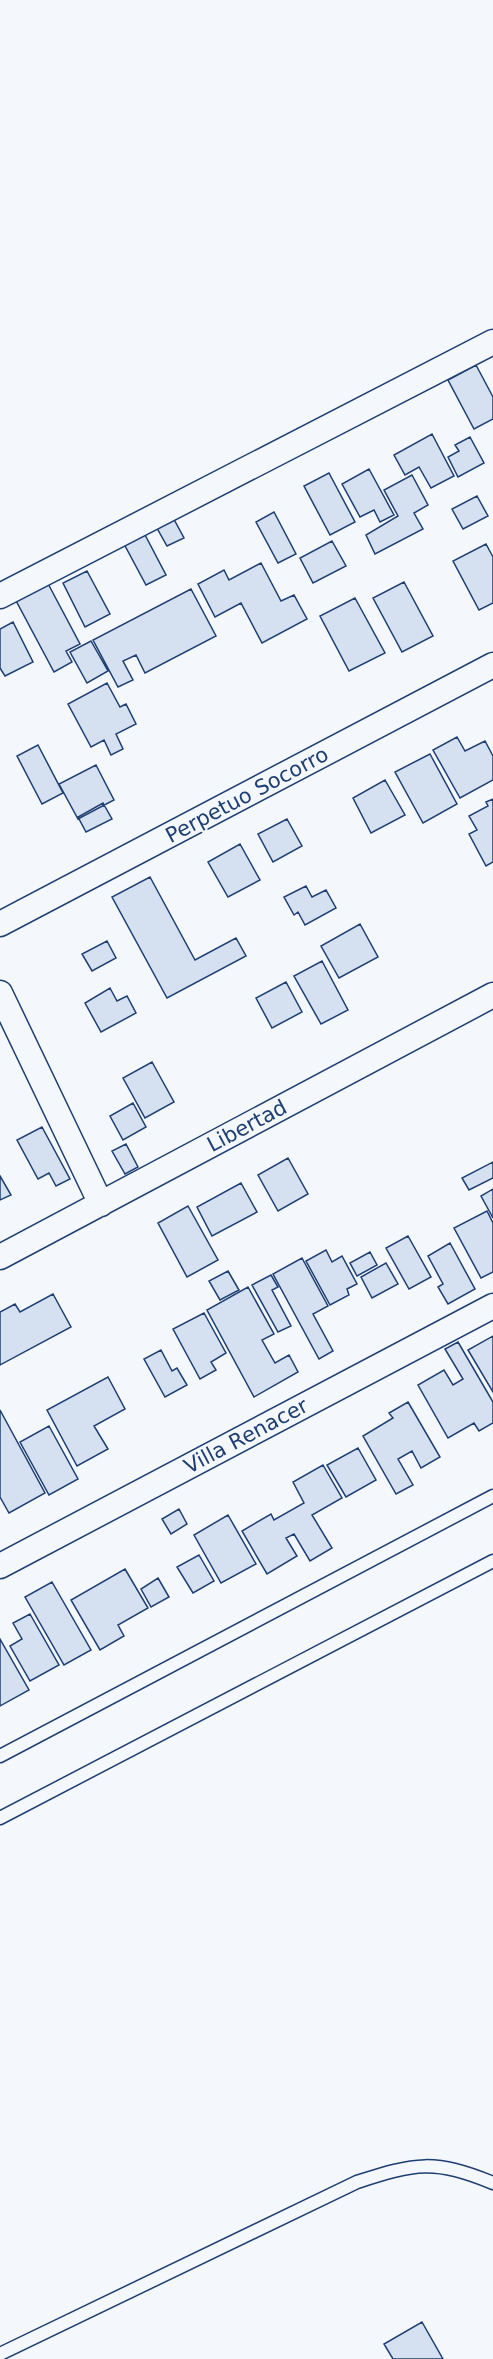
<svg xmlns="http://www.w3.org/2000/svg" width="493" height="2359" font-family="'DejaVu Sans',sans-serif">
<rect width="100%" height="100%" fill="#f4f7fb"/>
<!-- building -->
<path fill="#d5e0f0" stroke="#1d3f73" stroke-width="1.5" d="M476,365L493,397V419L474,429L448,380Z
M432,434L454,476L431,488L419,467L405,475L394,455Z
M470,437L484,463L458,477L448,457L459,451L455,445Z
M369,469L394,515L380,522L374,510L360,517L342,484Z
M329,473L355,522L330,535L304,486Z
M412,475L428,505L414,513L423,529L375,554L366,535L398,516L384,490Z
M477,496L488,516L463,529L452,509Z
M170,512L184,538L167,546L153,521Z
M274,512L296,554L278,563L256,522Z
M143,531L166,575L146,585L123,542Z
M332,541L346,566L313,583L300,558Z
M486,544L493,557V603L479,610L453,561Z
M261,563L281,601L294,595L307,619L262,643L241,603L215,617L198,584L224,570L229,580Z
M87,571L110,614L85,627L63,583Z
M45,578L80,644L66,651L72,662L54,672L13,595Z
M404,582L433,636L402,652L373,598Z
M191,589L216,636L145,673L136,655L123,661L133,680L118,687L93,640Z
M355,598L385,653L349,671L320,616Z
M13,622L33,662L5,676L0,668V629Z
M91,641L108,671L87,683L70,652Z
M107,683L120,707L126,704L136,724L116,734L123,749L111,755L104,740L91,747L68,704Z
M457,737L465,751L485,741L493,756V780L460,798L433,750Z
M38,745L63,793L42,804L17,756Z
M430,754L457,804L423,823L395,772Z
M96,765L114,800L78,819L59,784Z
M385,780L405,815L371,833L353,798Z
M493,799V862L486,866L469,834L477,830L469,816L488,806L486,802Z
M103,803L112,819L86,832L78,817Z
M287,819L302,846L273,862L258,834Z
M240,844L260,880L228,897L208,862Z
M150,877L195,960L236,938L246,956L167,998L112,897Z
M306,886L312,897L326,890L336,908L305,925L298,912L294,915L284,897Z
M360,924L378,957L339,978L321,946Z
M107,941L116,958L92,971L82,954Z
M322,961L348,1010L321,1024L294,976Z
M286,982L302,1012L272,1028L256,998Z
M110,988L117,1001L127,996L136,1013L101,1032L85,1003Z
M152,1062L174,1102L145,1118L123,1078Z
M133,1103L146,1127L123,1140L110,1116Z
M42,1127L70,1179L56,1186L49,1173L38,1179L17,1140Z
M126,1144L138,1167L125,1174L112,1151Z
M288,1158L308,1194L278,1211L258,1175Z
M493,1162V1178L469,1190L462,1178Z
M0,1176L11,1195L0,1200Z
M241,1183L257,1212L212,1236L197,1207Z
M493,1189V1218L481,1196Z
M188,1206L218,1260L187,1277L158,1223Z
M487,1211L493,1223V1272L481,1278L454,1228Z
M408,1236L431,1277L409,1289L386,1248Z
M450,1243L475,1289L448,1304L438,1287L443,1284L428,1256Z
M326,1250L332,1262L342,1256L357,1284L347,1289L349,1295L330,1305L306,1261Z
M370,1252L377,1265L357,1276L350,1263Z
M302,1258L328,1306L313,1314L333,1351L319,1359L273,1274Z
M386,1263L398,1284L372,1298L361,1277Z
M228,1271L239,1290L220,1300L209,1281Z
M271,1275L278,1287L272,1290L291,1326L278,1332L252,1285Z
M248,1287L274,1334L262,1340L275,1363L289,1355L298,1372L254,1397L207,1310Z
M53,1294L71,1327L0,1365V1312L15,1304L20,1312Z
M204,1313L226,1353L211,1362L216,1370L200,1379L173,1329Z
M493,1336V1392L468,1350Z
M458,1342L493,1402V1423L479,1431L474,1423L448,1438L418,1385L444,1370L453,1385L463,1379L445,1349Z
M161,1350L172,1371L177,1368L187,1385L165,1397L144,1359Z
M108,1377L125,1409L94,1426L108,1449L77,1466L47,1410Z
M408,1402L440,1457L421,1468L412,1451L398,1459L413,1485L396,1494L363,1436L393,1418L389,1413Z
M0,1410L45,1493L9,1513L0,1497Z
M49,1426L78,1479L49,1495L20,1442Z
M358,1448L376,1480L346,1497L327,1465Z
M323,1465L342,1498L312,1515L332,1548L310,1561L294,1534L286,1538L297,1556L267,1574L242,1531L271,1514L274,1520L304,1503L293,1482Z
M179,1509L187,1524L171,1534L162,1519Z
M228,1515L256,1564L221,1583L194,1535Z
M199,1555L214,1581L193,1593L177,1567Z
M125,1569L148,1608L118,1625L124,1636L100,1650L71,1600Z
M158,1578L169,1597L151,1607L141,1589Z
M52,1582L91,1650L64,1665L25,1597Z
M30,1614L59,1665L30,1681L10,1646L22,1639L13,1623Z
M0,1639L29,1690L0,1706Z
M422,2322L443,2359H393L384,2344Z"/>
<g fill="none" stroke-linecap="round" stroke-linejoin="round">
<!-- service casing -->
<g stroke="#1d3f73" stroke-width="15">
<path id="service" d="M0,1756L493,1496
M0,1818L493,1561
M0,2354L357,2182C416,2163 434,2159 493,2183"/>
</g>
<!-- minor casing -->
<g stroke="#1d3f73" stroke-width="27">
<path id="minor" d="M0,596L493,342
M0,924L493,665
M0,993L101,1204
M0,1257L493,995
M0,1566L493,1306"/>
</g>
<!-- service -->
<use href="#service" stroke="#f4f7fb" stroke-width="12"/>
<!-- minor -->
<use href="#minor" stroke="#f4f7fb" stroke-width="24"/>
</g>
<g text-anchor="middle" stroke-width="4.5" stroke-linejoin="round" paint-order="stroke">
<!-- street labels -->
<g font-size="21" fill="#1d3f73" stroke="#f4f7fb">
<text transform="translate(247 795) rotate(-28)" y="7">Perpetuo Socorro</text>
<text transform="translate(247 1126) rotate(-28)" y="7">Libertad</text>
<text transform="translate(246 1436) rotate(-28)" y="7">Villa Renacer</text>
</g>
</g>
</svg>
